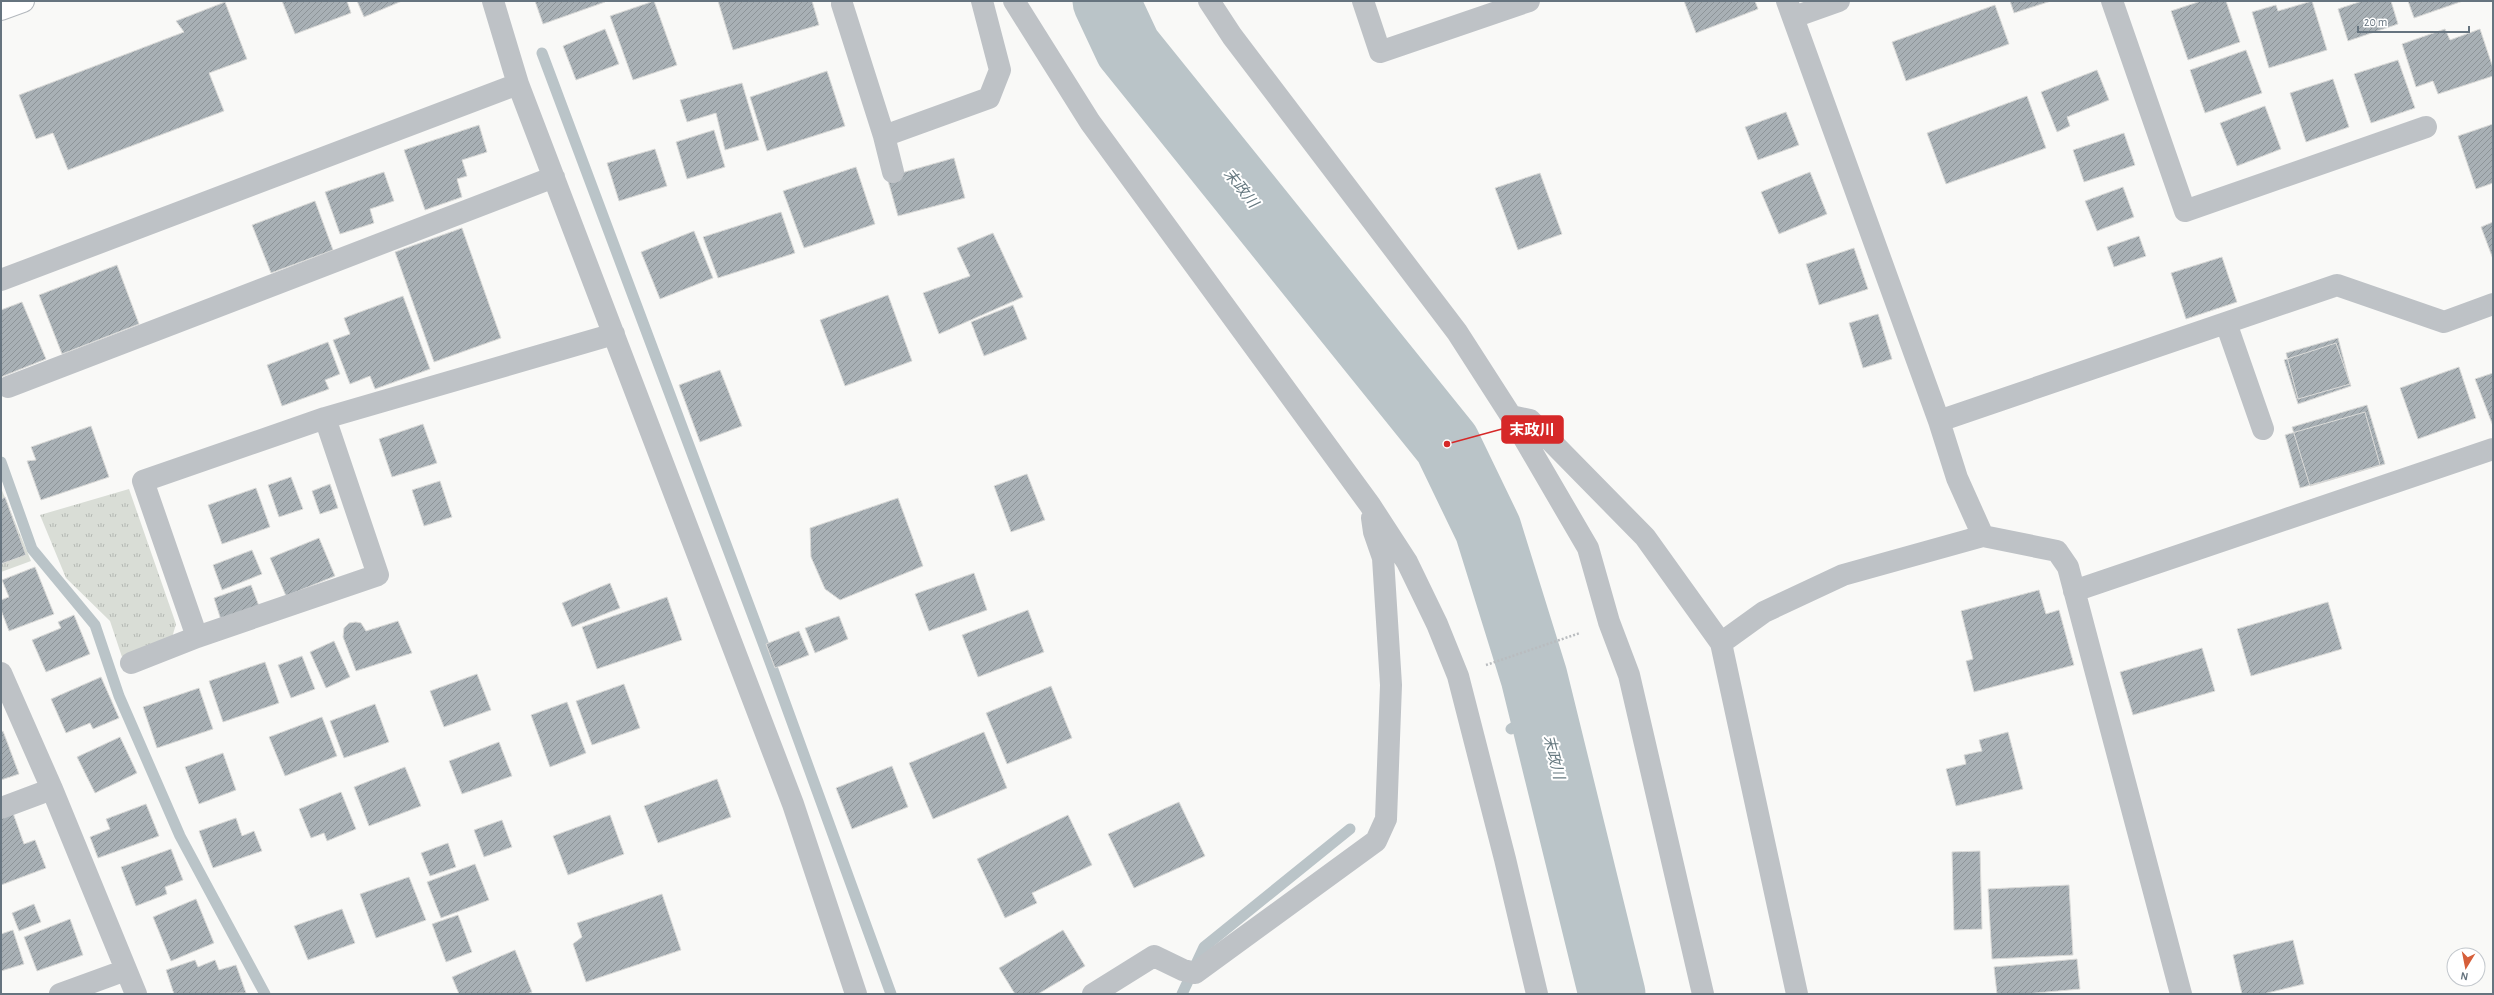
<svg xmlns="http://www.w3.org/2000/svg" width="2494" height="995" font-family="'Alegreya Sans','Noto Sans JP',sans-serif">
<defs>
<pattern id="park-tufts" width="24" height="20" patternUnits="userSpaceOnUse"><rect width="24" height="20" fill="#d9ddd6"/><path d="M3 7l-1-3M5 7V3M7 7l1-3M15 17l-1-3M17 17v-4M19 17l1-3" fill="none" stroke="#b4b8b3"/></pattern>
<pattern id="building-hatch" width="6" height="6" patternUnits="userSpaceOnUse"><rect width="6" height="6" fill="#a8b0b5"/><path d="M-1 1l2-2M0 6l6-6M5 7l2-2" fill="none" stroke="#8d9498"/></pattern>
</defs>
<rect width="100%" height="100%" fill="#f9f9f7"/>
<!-- park -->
<path fill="url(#park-tufts)" d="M1,488L31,561L1,572Z
M129,489L176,624L171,641L122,657L110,621L66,578L40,515Z"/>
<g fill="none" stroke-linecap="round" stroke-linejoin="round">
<!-- stream -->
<path stroke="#bac4c8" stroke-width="11" d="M542,53L772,667L891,994
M1,462L32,549L95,625L119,696L180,836L265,994
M1511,729L1542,710
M1182,994L1204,947L1350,829"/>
<!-- river -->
<path stroke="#bac4c8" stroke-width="67" d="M1106,1L1128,48L1447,444L1488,529L1534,677L1612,994"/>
</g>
<!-- building -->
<path fill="url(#building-hatch)" stroke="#dbdbd9" d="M282,1H347L351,13L295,34Z
M357,1H402L364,17Z
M535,1H605V2L543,24Z
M654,1L677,65L633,80L610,16Z
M718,1H812L819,25L733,50Z
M1684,1H1755L1758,9L1696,33Z
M2010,1H2051L2014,13Z
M2201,1H2226L2240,42L2188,60L2171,11Z
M2312,1L2327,50L2269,68L2252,12L2276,5L2278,11Z
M2362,1H2391L2398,24L2348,41L2338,9Z
M2408,1H2463L2414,18Z
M225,2L247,59L209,73L224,111L68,170L53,133L36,139L19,95L184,32L176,21Z
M1995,5L2009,44L1906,81L1892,42Z
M605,29L619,64L576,80L563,46Z
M2445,29L2450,40L2480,29L2493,68V76L2438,94L2433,81L2416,87L2402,44Z
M2246,50L2262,93L2205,113L2190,70Z
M2398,60L2415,108L2371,123L2354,74Z
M2097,70L2109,100L2067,117L2070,126L2057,132L2041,92Z
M827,71L845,126L767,151L750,97Z
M2333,79L2349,127L2306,142L2290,93Z
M742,83L759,140L725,150L716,113L687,122L680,100Z
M2027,96L2046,148L1946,184L1927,133Z
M2265,106L2281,149L2237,166L2220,123Z
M1786,112L1799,145L1758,160L1745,127Z
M2493,124V183L2476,189L2458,136Z
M479,125L487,152L462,160L467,176L457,179L462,197L425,210L404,150Z
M714,130L725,167L687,179L676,142Z
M2124,133L2135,165L2084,182L2073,150Z
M655,149L667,186L619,201L607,163Z
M954,158L965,198L898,216L887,177Z
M856,167L875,224L804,248L783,191Z
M384,172L394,201L370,209L374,223L340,234L325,192Z
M1810,172L1827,214L1779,234L1761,192Z
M1540,173L1562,234L1518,250L1495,188Z
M2123,187L2134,217L2097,231L2085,201Z
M315,201L333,250L271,273L252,225Z
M781,212L795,253L718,278L703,237Z
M2493,222V259L2481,227Z
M462,228L501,338L434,362L395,252Z
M694,231L713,278L660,299L641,252Z
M993,233L1023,297L939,334L923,293L970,276L957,248Z
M2139,236L2146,256L2114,267L2107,247Z
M1854,248L1868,289L1819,305L1806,264Z
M2222,257L2237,302L2186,319L2171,273Z
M117,265L139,324L62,354L39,295Z
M888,295L912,361L845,386L820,320Z
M403,296L430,369L375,389L370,376L350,384L333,340L350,334L344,318Z
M22,302L46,359L1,377V310Z
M1013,305L1027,339L984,356L971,322Z
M1878,314L1892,359L1863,368L1849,323Z
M2338,338L2350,384L2298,399L2286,353Z
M328,342L340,374L325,380L329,389L282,406L267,365Z
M2336,343L2351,386L2298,404L2284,360Z
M2459,367L2476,418L2418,439L2400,388Z
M720,370L742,426L700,442L679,385Z
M2493,373V426L2475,379Z
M2367,405L2385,464L2310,486L2292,427Z
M2365,412L2380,465L2300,488L2285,435Z
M423,424L437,463L392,477L379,439Z
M91,426L109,477L41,500L27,461L36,460L31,447Z
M1027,474L1045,520L1011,532L994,486Z
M291,477L303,509L279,517L268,485Z
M440,481L452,517L424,526L412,490Z
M330,484L338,508L320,514L312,491Z
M256,488L270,527L222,544L208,505Z
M5,497L26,555L1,564V499Z
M898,498L923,566L840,600L825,589L811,557L810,528Z
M319,538L335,576L286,596L270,558Z
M252,550L262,574L222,590L213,565Z
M35,567L54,614L9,631L1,610V600L9,597L2,580Z
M974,573L987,610L929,631L915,594Z
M610,583L620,608L572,627L562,603Z
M251,585L259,606L221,620L214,598Z
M2039,590L2046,614L2059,610L2074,665L1974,692L1966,661L1973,659L1961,611Z
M667,597L682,640L597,669L582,627Z
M2328,602L2342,649L2251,676L2237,629Z
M1028,610L1044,652L978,677L962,635Z
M74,615L90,654L46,672L32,640L61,628L58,622Z
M839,616L848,639L815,653L805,628Z
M398,621L412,653L356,671L343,637L344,628L349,623L356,622L361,623L366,631Z
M799,631L809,655L775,668L766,644Z
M334,641L350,677L326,688L310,652Z
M2202,648L2215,691L2133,715L2120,672Z
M302,656L315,689L291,698L278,665Z
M265,662L279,703L223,722L209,681Z
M477,674L491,710L444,727L430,691Z
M101,677L119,718L93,729L90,723L66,733L51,699Z
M624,684L640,728L592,745L576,701Z
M1051,686L1072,738L1007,764L986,713Z
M199,688L213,729L157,748L143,707Z
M567,702L586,753L550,767L531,715Z
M375,704L389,742L344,758L330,721Z
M322,717L337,756L285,776L269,737Z
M3,731L19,774L1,780V732Z
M984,732L1007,788L933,819L909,763Z
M2008,732L2023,789L1956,806L1946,769L1966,764L1964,755L1982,751L1979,740Z
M120,737L137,773L95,793L77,757Z
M499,742L512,776L462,794L449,761Z
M223,753L236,790L199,804L185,767Z
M892,766L908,807L852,829L836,788Z
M405,767L421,806L369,826L354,787Z
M717,779L731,817L658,843L644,806Z
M341,792L356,829L327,841L324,833L311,838L299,809Z
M1179,802L1205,856L1134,888L1108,834Z
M146,804L159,836L98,858L90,837L110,829L106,819Z
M13,813L24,844L35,840L46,868L1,885V817Z
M610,815L624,854L568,875L553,836Z
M1068,815L1092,865L1032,893L1037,903L1005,918L977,859Z
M236,818L242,836L254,831L262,851L213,868L199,831Z
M502,820L512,847L484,857L474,830Z
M448,843L456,867L430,876L421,853Z
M171,849L183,880L165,887L167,894L136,906L121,867Z
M1980,851L1982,929L1954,930L1952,852Z
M475,864L489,900L441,918L427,882Z
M409,877L426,920L376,938L360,894Z
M2069,885L2073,955L1992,959L1988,889Z
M662,894L681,950L586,982L573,944L582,937L577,923Z
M196,899L214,943L171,961L153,917Z
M34,904L41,922L19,931L12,913Z
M342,909L355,943L308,960L294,926Z
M458,915L472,952L446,962L432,924Z
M70,919L83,955L37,971L24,937Z
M13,930L24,964L1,971V934Z
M1063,930L1085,966L1038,994H1015L999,968Z
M2293,940L2304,984L2263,994H2242L2233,955Z
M515,950L532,992L527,994H459L452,977Z
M2077,959L2080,989L2025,994H1997L1994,967Z
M195,960L198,967L215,960L219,970L236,965L246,993L174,994L166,970Z"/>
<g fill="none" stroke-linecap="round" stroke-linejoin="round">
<!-- secondary casing -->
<g stroke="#b3b8bd" stroke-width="24">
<path id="secondary" d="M1,9L23,1"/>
</g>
<!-- path -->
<path stroke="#b9bcbf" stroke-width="2.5" stroke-dasharray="2 2" stroke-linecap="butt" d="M1486,665L1580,633"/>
<!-- street -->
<path stroke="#bec2c6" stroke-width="22" d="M493,1L518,84L793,804L856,994
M1014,1L1090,122L1370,505L1407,562L1437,624L1458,676L1505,859L1537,994
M1209,1L1232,36L1457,332L1511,416L1588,548L1609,622L1629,675L1703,994
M1363,1L1380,52L1529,1
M1787,1L1939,421L1957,478L1983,536L2057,551L2068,567L2181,994
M2112,1L2185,211L2426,127
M842,4L884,136L893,172
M1794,17L1839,1
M884,136L989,98L1000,70L982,1
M1,280L518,84
M2226,323L2263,429
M8,387L554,177
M1511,416L1530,420L1645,537L1721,643L1797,994
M1939,421L2337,285L2444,322L2493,304
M2074,591L2493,449
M197,637L143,481L325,418L614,334
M1721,643L1764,612L1843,575L1983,536
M131,663L197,637L378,575L325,418
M1,673L52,789L136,994
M1,808L52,789
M60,994L126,970
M1093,994L1154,956L1183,970L1195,973L1376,841L1386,819L1391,685L1383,558L1374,532L1372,518"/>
<!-- secondary -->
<use href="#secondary" stroke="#fff" stroke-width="22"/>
</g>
<g text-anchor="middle" stroke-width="4" stroke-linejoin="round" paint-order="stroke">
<!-- water labels -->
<g font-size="15" font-style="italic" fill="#667980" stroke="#fff">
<text transform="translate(1241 188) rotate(51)" y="5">末政川</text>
<text transform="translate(1554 757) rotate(76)" y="5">末政川</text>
</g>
</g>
<!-- callouts -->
<path fill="none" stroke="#d62828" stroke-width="1.5" d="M1447 444L1502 429"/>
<circle fill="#d62828" stroke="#fff" stroke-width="1.5" cx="1447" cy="444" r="4"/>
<rect fill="#d62828" stroke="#d62828" stroke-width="1.5" x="1502" y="416" width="61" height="27" rx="4"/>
<g font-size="15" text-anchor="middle" font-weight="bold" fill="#fff">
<text x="1532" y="435">末政川</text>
</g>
<!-- border -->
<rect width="2494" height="995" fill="none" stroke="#66747f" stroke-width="4"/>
<!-- north arrow -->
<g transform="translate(2466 967) rotate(190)"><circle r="19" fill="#ffffff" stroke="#c2c7cc"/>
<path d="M0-3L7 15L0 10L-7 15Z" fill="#d65f3a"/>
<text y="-6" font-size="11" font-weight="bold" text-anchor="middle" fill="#66747f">N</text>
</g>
<!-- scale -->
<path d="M2358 26v6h111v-6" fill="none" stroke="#66747f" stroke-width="2"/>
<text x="2364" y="26" font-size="12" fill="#66747f" stroke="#ffffff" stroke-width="3" paint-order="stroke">20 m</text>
</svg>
